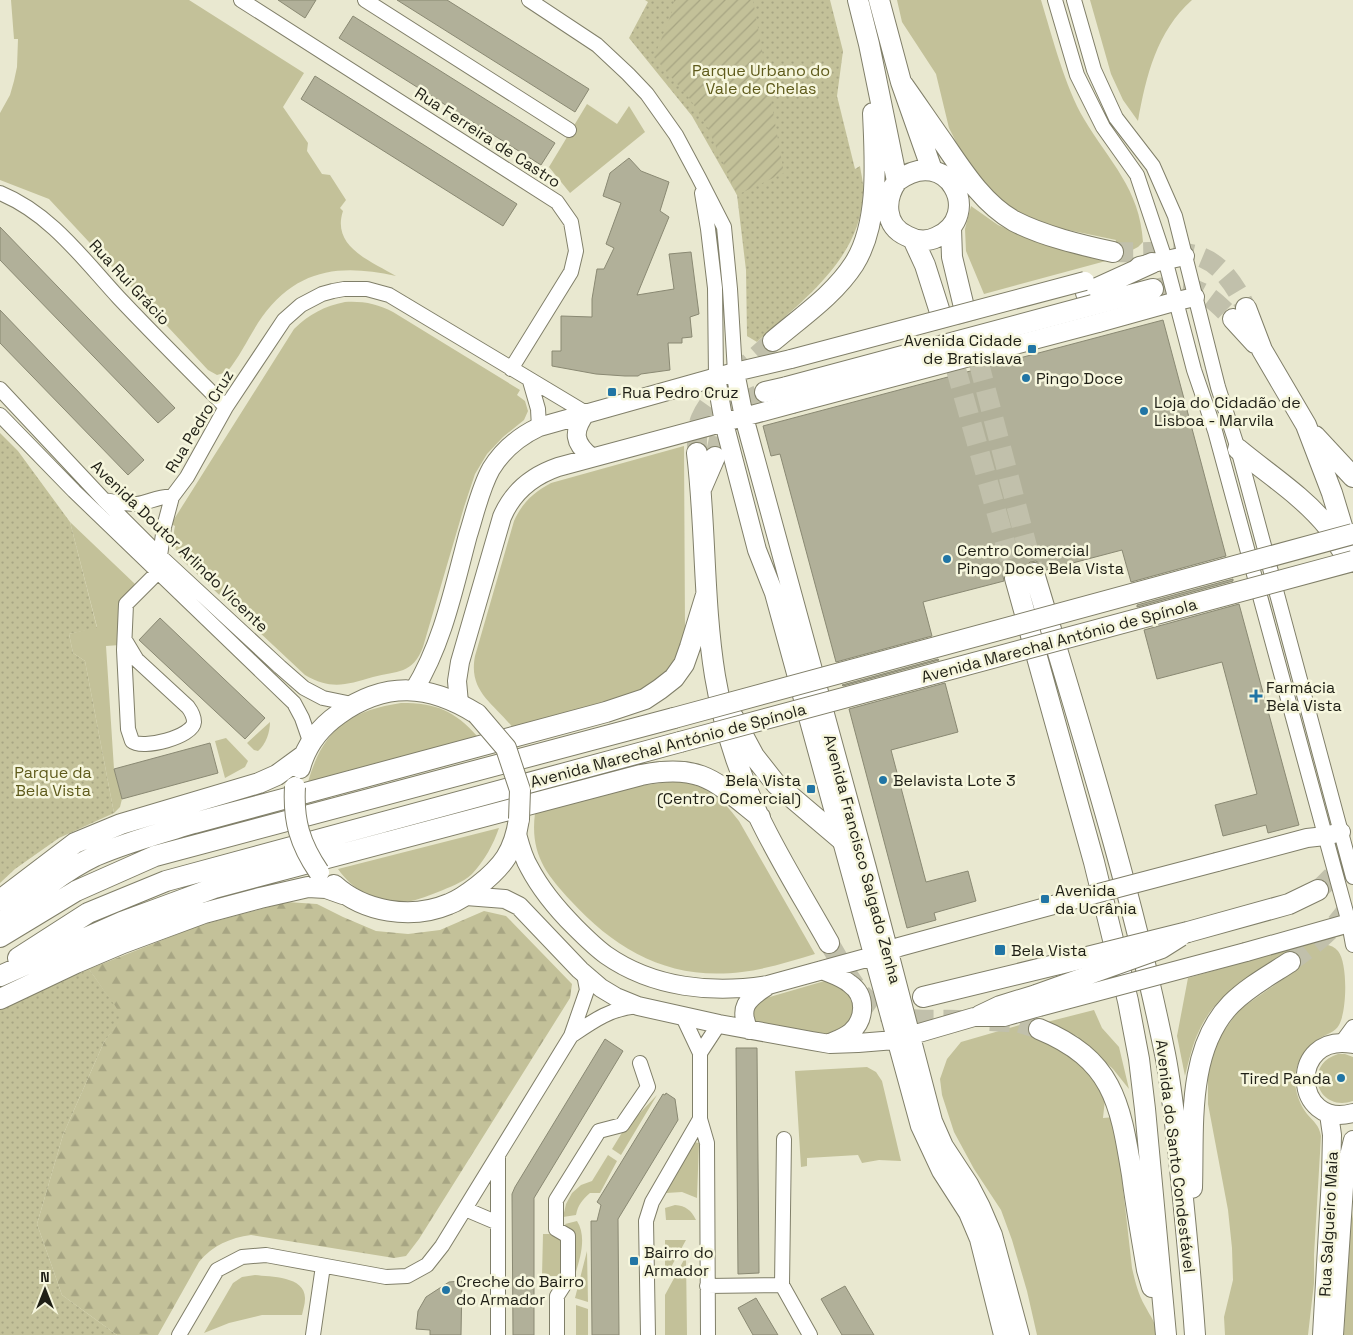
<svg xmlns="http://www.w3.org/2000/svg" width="1353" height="1335" font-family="'Space Grotesk',sans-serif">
<defs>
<pattern id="forest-firs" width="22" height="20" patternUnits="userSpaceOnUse" patternTransform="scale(1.25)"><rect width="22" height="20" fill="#c3c199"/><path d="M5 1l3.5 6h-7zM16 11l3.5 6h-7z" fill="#a7a583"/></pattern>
<pattern id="park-dots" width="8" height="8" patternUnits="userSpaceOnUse" patternTransform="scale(1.25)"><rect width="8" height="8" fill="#c3c199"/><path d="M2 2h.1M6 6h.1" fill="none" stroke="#a7a583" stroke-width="1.8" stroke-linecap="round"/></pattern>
<pattern id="garden-furrows" width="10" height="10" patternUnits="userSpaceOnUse" patternTransform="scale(1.25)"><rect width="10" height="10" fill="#c3c199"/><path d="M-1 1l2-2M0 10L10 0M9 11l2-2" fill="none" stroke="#a7a583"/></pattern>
</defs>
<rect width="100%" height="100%" fill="#e9e8d0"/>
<!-- grass -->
<path fill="#c3c199" d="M11,0H189L304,73L283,107L308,143L307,151L322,174L330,175L346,200L340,208L343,211C331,247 371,261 396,276C341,264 298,268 262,317C250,334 241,355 227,372L217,375L208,370L49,199L0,180V113L10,95L14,81L17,67L18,39H14Z
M897,0H1041C1052,36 1065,87 1084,119C1109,161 1140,189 1143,242L1138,247L1117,258L984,294L966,251L965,229L971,206L998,225L1031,239L1113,252L1116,240L1049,226L1005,206L972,173L949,128L936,74L902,22Z
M1090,0H1192C1157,31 1146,76 1138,121L1123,100L1111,74Z
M587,104L617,124L629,106L645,132L570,193L549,167Z
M345,302C363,301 378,304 393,312L520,390L517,395L525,401L528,411L524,420L503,437L487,454L475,474L464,507L423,647C413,674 397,671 373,677C346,685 331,690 305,675L183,561C174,550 172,540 175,526L171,524L294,329C309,314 325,306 345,302Z
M684,446L685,629C673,686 637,694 587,708C562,715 538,721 513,728C494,703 468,692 475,656L514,521C522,503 534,492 551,483Z
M70,522L135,584L122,601L120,645L106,646L114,769L122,799L120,807L114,813L85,661L73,653L69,634L97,627Z
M401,703C436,703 454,710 478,737L308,782C323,730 348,711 401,703Z
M270,722C270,732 266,744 258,751L254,750L247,743Z
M226,738L248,761L245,767L225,778L215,741Z
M676,781C706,785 721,797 739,821L815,954C791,961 767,969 742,972C670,981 617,951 571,901C545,873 530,853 535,813L638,786Z
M499,828C493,845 485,860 472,874C462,883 450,887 438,892C425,897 411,903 397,902C373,902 351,888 338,869Z
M1310,943C1319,944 1332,943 1338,951C1348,963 1347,1011 1339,1025C1335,1032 1327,1034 1320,1038C1308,1045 1299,1057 1296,1071C1293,1086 1298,1102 1307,1114C1314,1122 1319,1125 1321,1136L1314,1255V1283L1308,1335H1225L1224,1317L1233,1280L1232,1248L1228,1210L1208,1104V1068L1219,1038L1239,1010L1296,970L1285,954C1253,974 1215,994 1199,1031C1192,1045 1189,1061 1185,1076L1177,1036L1188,978Z
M828,980L835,981L856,999L853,1022L832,1035L754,1021L750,1008L759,1000Z
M1094,1010L1102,1028L1119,1047L1129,1089L1113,1069L1077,1036L1043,1023Z
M1030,1022L1037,1024L1032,1036L1044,1040L1071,1056L1091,1075L1105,1099L1103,1118L1115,1117L1132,1268C1135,1281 1138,1294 1145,1306C1151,1318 1156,1321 1156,1335H1037L1027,1291L1012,1240L1001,1210L974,1169L954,1132L942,1095L940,1079L947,1059L961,1042Z
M1338,1054H1345L1353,1057V1101C1317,1113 1302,1065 1338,1054Z
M867,1067L876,1072L882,1081L901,1161L879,1160L862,1163L858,1155L807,1158V1166L801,1167L795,1071Z
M657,1095L621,1155L612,1149L623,1131Z
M694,1142L699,1143L697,1198L682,1192L666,1193Z
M608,1155L617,1161L600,1193H590C582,1200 578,1205 576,1215L563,1217L566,1204L572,1193L581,1185L592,1181Z
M1349,1193L1353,1219V1335H1344Z
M675,1205C686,1206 691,1210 696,1220H666L665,1208Z
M577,1221C589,1240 577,1267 571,1288L573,1235L565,1224Z
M543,1234H562V1276H542Z
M665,1240H686L665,1278Z
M587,1251L588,1302L575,1298Z
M686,1256L687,1335H665V1295Z
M255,1275C271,1277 306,1276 305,1299C305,1304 303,1310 302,1315H262L229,1323L204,1333L233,1283L242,1277Z
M576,1305L588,1309V1335H576Z"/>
<!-- forest -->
<path fill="url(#forest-firs)" d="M287,902L317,904L343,917L376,931L408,934L440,930L484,911L506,916L572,984L570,998L419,1239L406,1256L394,1258L251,1235C230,1238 213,1245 199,1262L158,1335H117L62,1295L37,1224L63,1135L104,1042L122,1017L89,969L198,926Z"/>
<!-- park -->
<path fill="url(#park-dots)" d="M645,0H830L843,51L837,96L855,169L860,166C861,174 864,184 863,192C862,259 801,301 757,342L747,336L746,270L737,195L692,116L629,38L648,2Z
M0,433L18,451L70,522L97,628L69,634L73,653L85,661L114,813L59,838L15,869L0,883Z
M89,969L123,1017L104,1042L63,1135L37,1224L62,1295L117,1335H0V1010Z"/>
<!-- garden -->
<path fill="url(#garden-furrows)" d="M674,0H753L784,173L737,195L706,124L690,99L654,57L672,12Z"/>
<!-- building -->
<path fill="#b1b099" stroke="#8a8973" d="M278,0H316L305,18Z
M397,0H447L589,89L575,112Z
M353,16L555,143L541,165L339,38Z
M315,76L517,204L503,226L301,99Z
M629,158L641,171L669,182L660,211L669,217L637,295L674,289L669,254L691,252L699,314L690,317L692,337L682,338V343H668L670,370L641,374L638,376H625L596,374L552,366V351H561V316L592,317V299L597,269H604L614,248L606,244L621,203L603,196L610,173Z
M0,227L175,408L158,423L0,260Z
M0,310L144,460L128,475L0,343Z
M1163,320L1226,556L1131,582L1122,550L1046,570L1042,565L1036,561L1030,562L1023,569L1017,566H1012L1006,570L1003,576L1004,581L923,602L932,636L836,662L780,454L771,456L763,426Z
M1233,579V581L1137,607V605Z
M1239,604L1299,825L1268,833L1266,825L1223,836L1215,805L1257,794L1222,662L1157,679L1144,630Z
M160,618L265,718L245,739L139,640Z
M938,659L939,660L843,686L842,685Z
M945,683L958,732L891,750L926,882L968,871L976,901L934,913L936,920L907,928L849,709Z
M210,743L218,773L122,799L114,769Z
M605,1039L623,1051L534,1198V1335H513L512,1194L515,1187Z
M736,1048H757L759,1273L738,1274Z
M666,1093L675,1099L678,1120L618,1219L619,1335H592L591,1221H597L601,1205L597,1202L663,1094L665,1095Z
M462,1281L461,1335H430V1330L416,1329L418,1311L426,1297L449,1282Z
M845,1286L862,1315L874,1335H842L821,1299Z
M756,1298L778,1335H753L738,1308Z"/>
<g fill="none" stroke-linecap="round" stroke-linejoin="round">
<!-- highway-tunnel -->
<path stroke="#c1c0ab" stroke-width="20" stroke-dasharray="20 10" stroke-linecap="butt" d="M1113,252C1179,255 1212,236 1246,308
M1153,289C1194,281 1206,292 1233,319
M963,303L1034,573
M939,309L1015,578
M697,453C697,442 696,429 701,418C711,393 753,360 773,341
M715,457C724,416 725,408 765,392
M1318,890C1333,877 1345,863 1353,845
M829,943C845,969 860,1004 891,1015C910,1022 940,1019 961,1020
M1290,962C1315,944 1338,927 1353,900
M990,1021L1020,1023L1039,1029"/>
<!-- minor casing -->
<g stroke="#807f69" stroke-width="16">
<path id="minor" d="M241,0L557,202L571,222L576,251L571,272L511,369
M365,0L569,130
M529,0L597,45L628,74L647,94L676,135L699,178L724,227L730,289L735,372
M1055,0L1077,75L1103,127L1137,175L1165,259L1194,370L1215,431L1349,923L1353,945
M1074,0L1094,70L1116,118L1153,166L1175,216L1218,387L1238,449L1353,877
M0,193C51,214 83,259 119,298C154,335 190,371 226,407
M702,193L708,229L715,288L716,377
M530,381L538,409L539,427
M0,389L104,500L160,556L280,667L304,688L323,698L352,704
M0,415L74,491L294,703L302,718L310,741
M104,500C115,502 126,504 137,504C148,503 161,495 172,497
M160,556L164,527L172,497L187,477L226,407L284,320L301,305L322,294L333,291L344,289H367L389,295L586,413
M125,640L137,660L188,707C191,711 194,717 194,722C193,737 142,750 132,741L128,729L124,650L126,604L158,572
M683,1017L700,1053V1119L707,1143L708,1335
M571,1036C593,1021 611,1008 638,1006
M1342,1042L1353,1027
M700,1053L719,1024
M784,1139L782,1285L810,1335
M465,1209L498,1223
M707,1286L782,1285
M179,1335L217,1270L242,1257L266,1255L386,1277L407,1276L427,1265L442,1246L571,1036L587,990L584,974
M313,1335L323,1266
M498,1335V1155
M557,1335V1296L568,1279V1236L556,1229V1200L599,1131L622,1125L648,1087L640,1063
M648,1335L646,1221L652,1202L700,1119"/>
</g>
<!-- major casing -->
<g stroke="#807f69" stroke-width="20">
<path id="major" d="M1139,266L1185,256
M1098,323L1177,301L1195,297
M735,372L744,417L867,868L933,1121L944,1146L969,1184L981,1207L993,1235L1020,1335
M716,377L724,423L757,550L774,593L920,1126L941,1171L968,1213L979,1239L1003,1335
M586,413C572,432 574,443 591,457
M414,690C443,643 454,587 468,535C475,513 480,489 491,469C502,451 520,436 539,427L735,372L791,359
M459,703L457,681L460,662L502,517C513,491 532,476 558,467L792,404
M517,834C520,845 523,857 529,867C541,890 557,909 575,927C585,937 595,947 606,955C653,988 713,994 768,985L888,952L899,947L1057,904
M1217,862L1307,838L1325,836L1341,832
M466,896L505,899L519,906L580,970L601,988L616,997L638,1006L719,1024L812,1041L830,1044L858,1043L895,1040L974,1017H1004L1039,1007
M1246,952L1353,922
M822,970C831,974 842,977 850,984C866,995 866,1019 851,1032C845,1037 837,1040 830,1043
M979,1015L1000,1005L1036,994
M749,1030C738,1008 747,999 766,987
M1353,1044C1287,1032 1293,1130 1353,1113
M1322,1335L1331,1178L1332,1135L1329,1114
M1334,1335L1345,1172L1353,1140"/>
</g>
<!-- highway casing -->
<g stroke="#807f69" stroke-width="22">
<path id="highway" d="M858,0L869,44L897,181C884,199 884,226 907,236C916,241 927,242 937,237C984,216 948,143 897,181
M879,0L901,82L932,170
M901,82C916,103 930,124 945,145C964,173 984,204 1014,221C1043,236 1081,245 1113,252
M951,228L952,257L963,303
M913,239L925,265L939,309
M1086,293L1152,263
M1093,305L1153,289
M1246,308L1262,350L1306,425L1332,493L1353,562
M1233,319L1255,343
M773,341C801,317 834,295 854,264C880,223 875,159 873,113
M765,392L787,387
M1315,436L1353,477
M1238,449C1268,474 1303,496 1328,527C1333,534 1337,543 1342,550
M697,453C706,527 703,602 715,676C723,724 739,773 759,817C779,859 806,902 829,943
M702,487L715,457
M1034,573C1082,733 1132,891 1165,1054C1172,1089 1175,1124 1179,1159C1185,1218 1191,1276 1195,1335
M1015,578L1094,862L1128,1001L1139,1059L1145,1109L1166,1335
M733,717L754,756L776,784L842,840
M300,768C306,745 319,728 339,714C386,681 429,684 477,714
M334,885C364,912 411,920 449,904C460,900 469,893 478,886C503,866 514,852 519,819
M0,900L75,843L121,824L259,783L277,775L303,756
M0,923C30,899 60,873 95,856C127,842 161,833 194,823L606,712L645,699L660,689L674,678L684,664L690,647L706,595
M1188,932L1289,904L1318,890
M0,937L76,891L155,856L674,718
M18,958L88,913L166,881L680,742
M0,976L122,922L214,888L641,775C701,763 715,781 760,817
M923,997L1059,964
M0,999L76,963L123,943L204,913L260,898L308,887L326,888L343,894
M1039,1029C1114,1060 1120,1103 1132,1175C1136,1207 1142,1239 1147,1270L1152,1287
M1192,1188C1194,1128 1186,1050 1231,1004C1248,987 1270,975 1290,962"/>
</g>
<!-- minor -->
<use href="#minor" stroke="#fff" stroke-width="14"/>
<!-- major -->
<use href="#major" stroke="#fff" stroke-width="18"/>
<!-- highway -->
<use href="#highway" stroke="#fff" stroke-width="20"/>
<!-- major-bridge casing -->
<g stroke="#807f69" stroke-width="20" stroke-linecap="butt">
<path id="major-bridge" d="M791,359L1085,281
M792,404L1098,323
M1057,904L1217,862
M1036,994L1162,949L1181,937
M1039,1007L1246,952"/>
</g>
<!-- highway-bridge casing -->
<g stroke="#807f69" stroke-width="22" stroke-linecap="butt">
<path id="highway-bridge" d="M787,387L1093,305
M477,714L506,748L520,790L519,819
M674,718L1353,534
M680,742L1353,561
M295,787C293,821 300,844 319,872
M1059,964L1188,932"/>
</g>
<!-- major-bridge -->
<use href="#major-bridge" stroke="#fff" stroke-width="18"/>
<!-- highway-bridge -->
<use href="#highway-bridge" stroke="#fff" stroke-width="20"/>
</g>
<!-- markers -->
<g fill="#2175a5" stroke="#f6f6dd" stroke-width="2">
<rect x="1027" y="344" width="10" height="10" rx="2.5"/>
<circle cx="1026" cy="378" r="5"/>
<rect x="607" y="387" width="10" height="10" rx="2.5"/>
<circle cx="1144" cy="411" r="5"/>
<circle cx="947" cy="559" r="5"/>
<path d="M1253.5 688.5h5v5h5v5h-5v5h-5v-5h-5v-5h5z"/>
<circle cx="883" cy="780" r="5"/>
<rect x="806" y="784" width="10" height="10" rx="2.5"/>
<rect x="1040" y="894" width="10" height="10" rx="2.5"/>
<rect x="994" y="944" width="12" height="12" rx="2.5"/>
<circle cx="1341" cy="1078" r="5"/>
<rect x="629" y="1256" width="10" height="10" rx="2.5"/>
<circle cx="446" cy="1290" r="5"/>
</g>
<g text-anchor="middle" stroke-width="5" stroke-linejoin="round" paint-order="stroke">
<!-- park labels -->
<g font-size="16" fill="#5e5a1b" stroke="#f6f6dd">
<text x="761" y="76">Parque Urbano do<tspan x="761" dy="18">Vale de Chelas</tspan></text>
<text x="53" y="778">Parque da<tspan x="53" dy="18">Bela Vista</tspan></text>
</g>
<!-- street labels -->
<g font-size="16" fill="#1f1f16" stroke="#f6f6dd">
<text transform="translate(488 137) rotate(33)" y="6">Rua Ferreira de Castro</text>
<text transform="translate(130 282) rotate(47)" y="6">Rua Rui Grácio</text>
<text transform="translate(199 421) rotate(-59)" y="6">Rua Pedro Cruz</text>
<text transform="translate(180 546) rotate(44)" y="6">Avenida Doutor Arlindo Vicente</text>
<text transform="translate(1059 640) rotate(-15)" y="6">Avenida Marechal António de Spínola</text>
<text transform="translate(668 745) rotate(-15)" y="6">Avenida Marechal António de Spínola</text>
<text transform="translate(863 859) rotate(75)" y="6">Avenida Francisco Salgado Zenha</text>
<text transform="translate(1176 1156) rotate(83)" y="6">Avenida do Santo Condestável</text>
<text transform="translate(1328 1224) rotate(-87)" y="6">Rua Salgueiro Maia</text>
</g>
<!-- poi labels -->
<g font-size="16" fill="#1f1f16" stroke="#f6f6dd" text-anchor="start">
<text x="1022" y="346" text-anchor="end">Avenida Cidade<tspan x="1022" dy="18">de Bratislava</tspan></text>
<text x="1036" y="384">Pingo Doce</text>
<text x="622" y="398">Rua Pedro Cruz</text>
<text x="1154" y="408">Loja do Cidadão de<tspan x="1154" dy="18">Lisboa - Marvila</tspan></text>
<text x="957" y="556">Centro Comercial<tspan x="957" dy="18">Pingo Doce Bela Vista</tspan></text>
<text x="1266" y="693">Farmácia<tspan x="1266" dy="18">Bela Vista</tspan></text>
<text x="801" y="786" text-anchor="end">Bela Vista<tspan x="801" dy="18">(Centro Comercial)</tspan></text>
<text x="893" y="786">Belavista Lote 3</text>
<text x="1055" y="896">Avenida<tspan x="1055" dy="18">da Ucrânia</tspan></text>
<text x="1011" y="956">Bela Vista</text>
<text x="1331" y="1084" text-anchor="end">Tired Panda</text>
<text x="644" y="1258">Bairro do<tspan x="644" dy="18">Armador</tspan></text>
<text x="456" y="1287">Creche do Bairro<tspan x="456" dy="18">do Armador</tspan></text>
</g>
</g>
<!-- north arrow -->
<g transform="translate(45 1290)" stroke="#f6f6dd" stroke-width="4" paint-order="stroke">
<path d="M0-4L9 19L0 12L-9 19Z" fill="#1f1f16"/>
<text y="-8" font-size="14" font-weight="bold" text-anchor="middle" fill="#1f1f16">N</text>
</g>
</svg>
